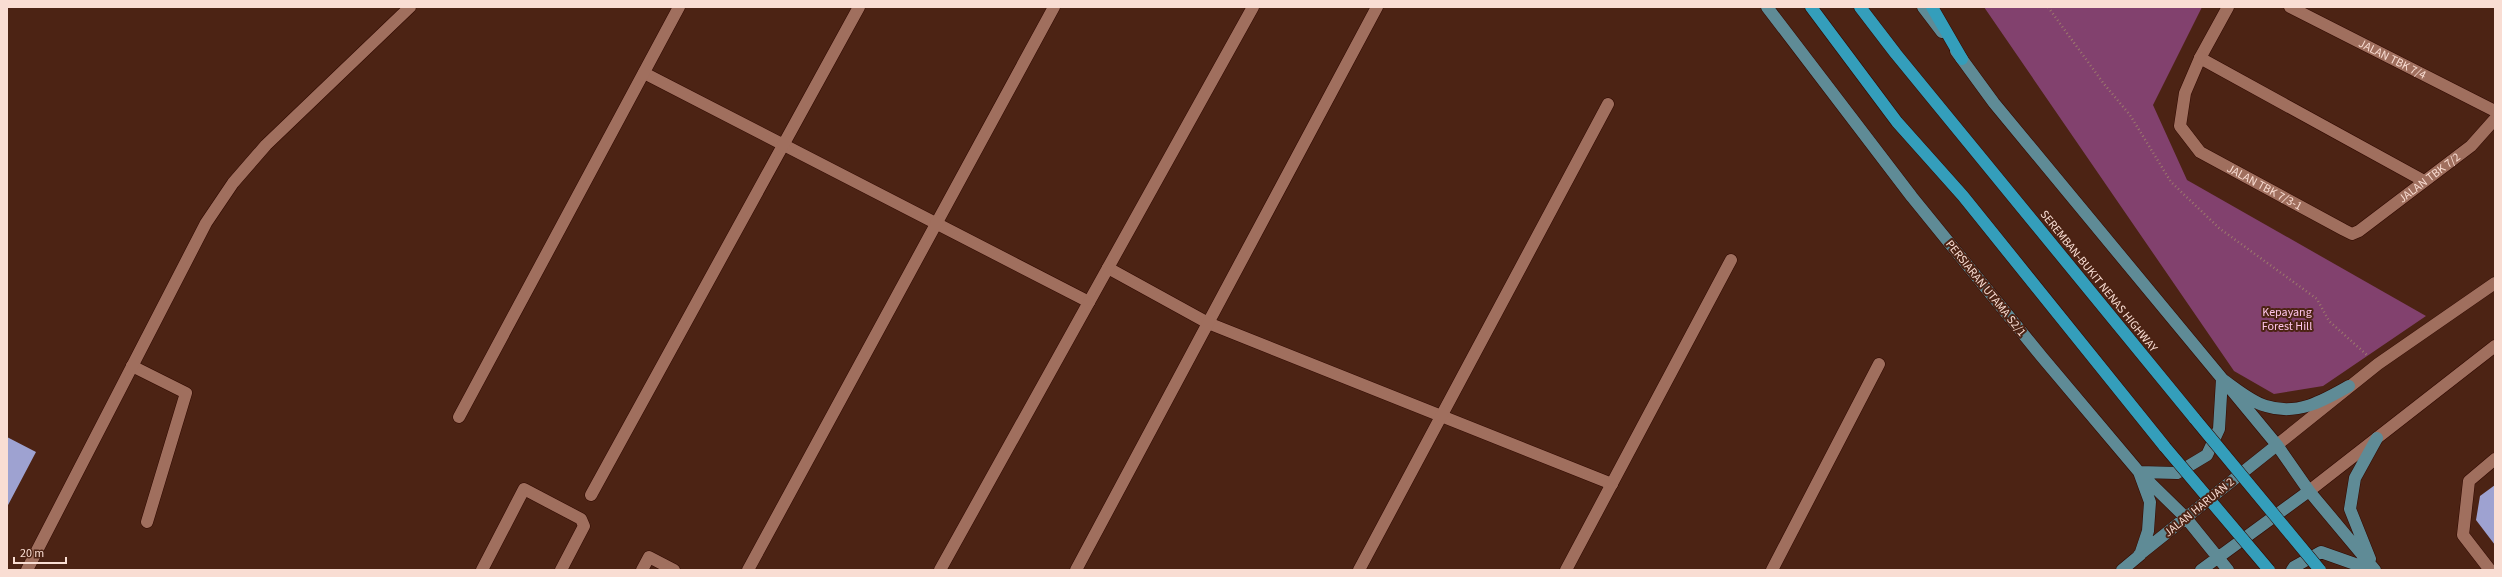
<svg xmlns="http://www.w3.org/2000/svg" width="2502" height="577" font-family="'Source Sans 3',sans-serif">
<rect width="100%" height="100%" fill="#4c2314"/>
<!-- forest -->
<path fill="#82416e" d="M1984,7H2202L2153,105L2187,180L2426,316L2323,386L2274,394L2234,371Z"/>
<!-- building -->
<path fill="#9ea2d1" d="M7,437L36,452L7,507Z
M2495,485V545L2476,520L2480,496Z"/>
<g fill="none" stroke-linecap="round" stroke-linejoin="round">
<!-- minor casing -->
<g stroke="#300900" stroke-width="13">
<g id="minor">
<path id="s1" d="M2228,7L2200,58L2185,93L2180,126L2200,152L2344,230L2352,234L2359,231L2471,146L2495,119"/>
<path id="s2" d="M2290,7L2495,111"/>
<path d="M2200,58L2424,181"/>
<path d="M644,73L1089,302"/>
<path d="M1108,268L1208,323L1612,484"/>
<path d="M132,366L186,393L147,522"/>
<path d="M459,417L679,7"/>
<path d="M2277,445L2378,364L2495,283"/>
<path d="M2309,491L2495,346"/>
<path d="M591,495L859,7"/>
<path d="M27,570L206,223L233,183L266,145L410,7"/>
<path d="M482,570L524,489L581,519L584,526L561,570"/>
<path d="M642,570L649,557L674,570"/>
<path d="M748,570L1054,7"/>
<path d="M940,570L1253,7"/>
<path d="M1076,570L1377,7"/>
<path d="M1359,570L1608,104"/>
<path d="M1566,570L1731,260"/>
<path d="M1772,570L1879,364"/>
<path d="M2490,570L2463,535L2469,481L2495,459"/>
</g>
</g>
<!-- major casing -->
<g stroke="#300900" stroke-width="13">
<path id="major" d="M1767,7L1912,197L2042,357L2139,472L2186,518L2228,570
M1923,7L1942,32
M1956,51L1994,103L2277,445L2309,491L2375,570
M2139,555L2277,445
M2370,559L2350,509L2355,478L2377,438
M2122,570L2140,555L2148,531L2150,502L2139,472L2177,473L2207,455L2219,429L2222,379C2235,388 2251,402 2266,406C2297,416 2323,401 2349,386
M2201,570L2309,491
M2292,570L2294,567L2321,552L2372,570"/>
</g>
<!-- highway casing -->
<g stroke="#300900" stroke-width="13">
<path id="highway" d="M1811,7L1897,122L1963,196L2165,447
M1860,7L1896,54L2195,419
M1932,7L1962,59"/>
</g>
<!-- path -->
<path stroke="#9d7a6d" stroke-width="2.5" stroke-dasharray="1 3" stroke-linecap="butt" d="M2048,7L2104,84L2130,115L2171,182L2219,228L2317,299L2329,321L2367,355"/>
<!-- minor -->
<use href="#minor" stroke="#a06f5e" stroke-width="12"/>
<!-- major -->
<use href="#major" stroke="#5f8b96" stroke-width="12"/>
<!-- highway -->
<use href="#highway" stroke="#349ebb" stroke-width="12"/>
<!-- highway-bridge casing -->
<g stroke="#300900" stroke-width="13" stroke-linecap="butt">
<path id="highway-bridge" d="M2195,419L2320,570
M2165,447L2269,570"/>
</g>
<!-- highway-bridge -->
<use href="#highway-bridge" stroke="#349ebb" stroke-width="12"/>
</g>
<g text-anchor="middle" stroke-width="4" stroke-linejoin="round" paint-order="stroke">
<!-- street labels -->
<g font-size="12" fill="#f9ddd3" stroke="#4c2314">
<text dy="4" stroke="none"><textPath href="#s2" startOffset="115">JALAN TBK 7/4</textPath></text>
<text dy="4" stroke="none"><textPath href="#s1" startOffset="431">JALAN TBK 7/2</textPath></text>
<text dy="4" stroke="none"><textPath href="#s1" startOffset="236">JALAN TBK 7/3-1</textPath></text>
<text transform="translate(2099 281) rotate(51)" y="4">SEREMBAN-BUKIT NENAS HIGHWAY</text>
<text transform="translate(1986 288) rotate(51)" y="4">PERSIARAN UTAMA S2/1</text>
<text transform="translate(2199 507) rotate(-39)" y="4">JALAN HARUAN 2</text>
</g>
<!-- park labels -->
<g font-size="12" fill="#fec4e9" stroke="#4c2314">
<text x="2287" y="316">Kepayang<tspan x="2287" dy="14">Forest Hill</tspan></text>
</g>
</g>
<!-- border -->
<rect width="2502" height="577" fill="none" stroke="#f9ddd3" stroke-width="16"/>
<!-- scale -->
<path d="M14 557v6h52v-6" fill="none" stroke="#f9ddd3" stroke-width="2"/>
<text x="20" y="557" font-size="12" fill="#f9ddd3" stroke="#4c2314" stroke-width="3" paint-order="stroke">20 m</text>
</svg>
